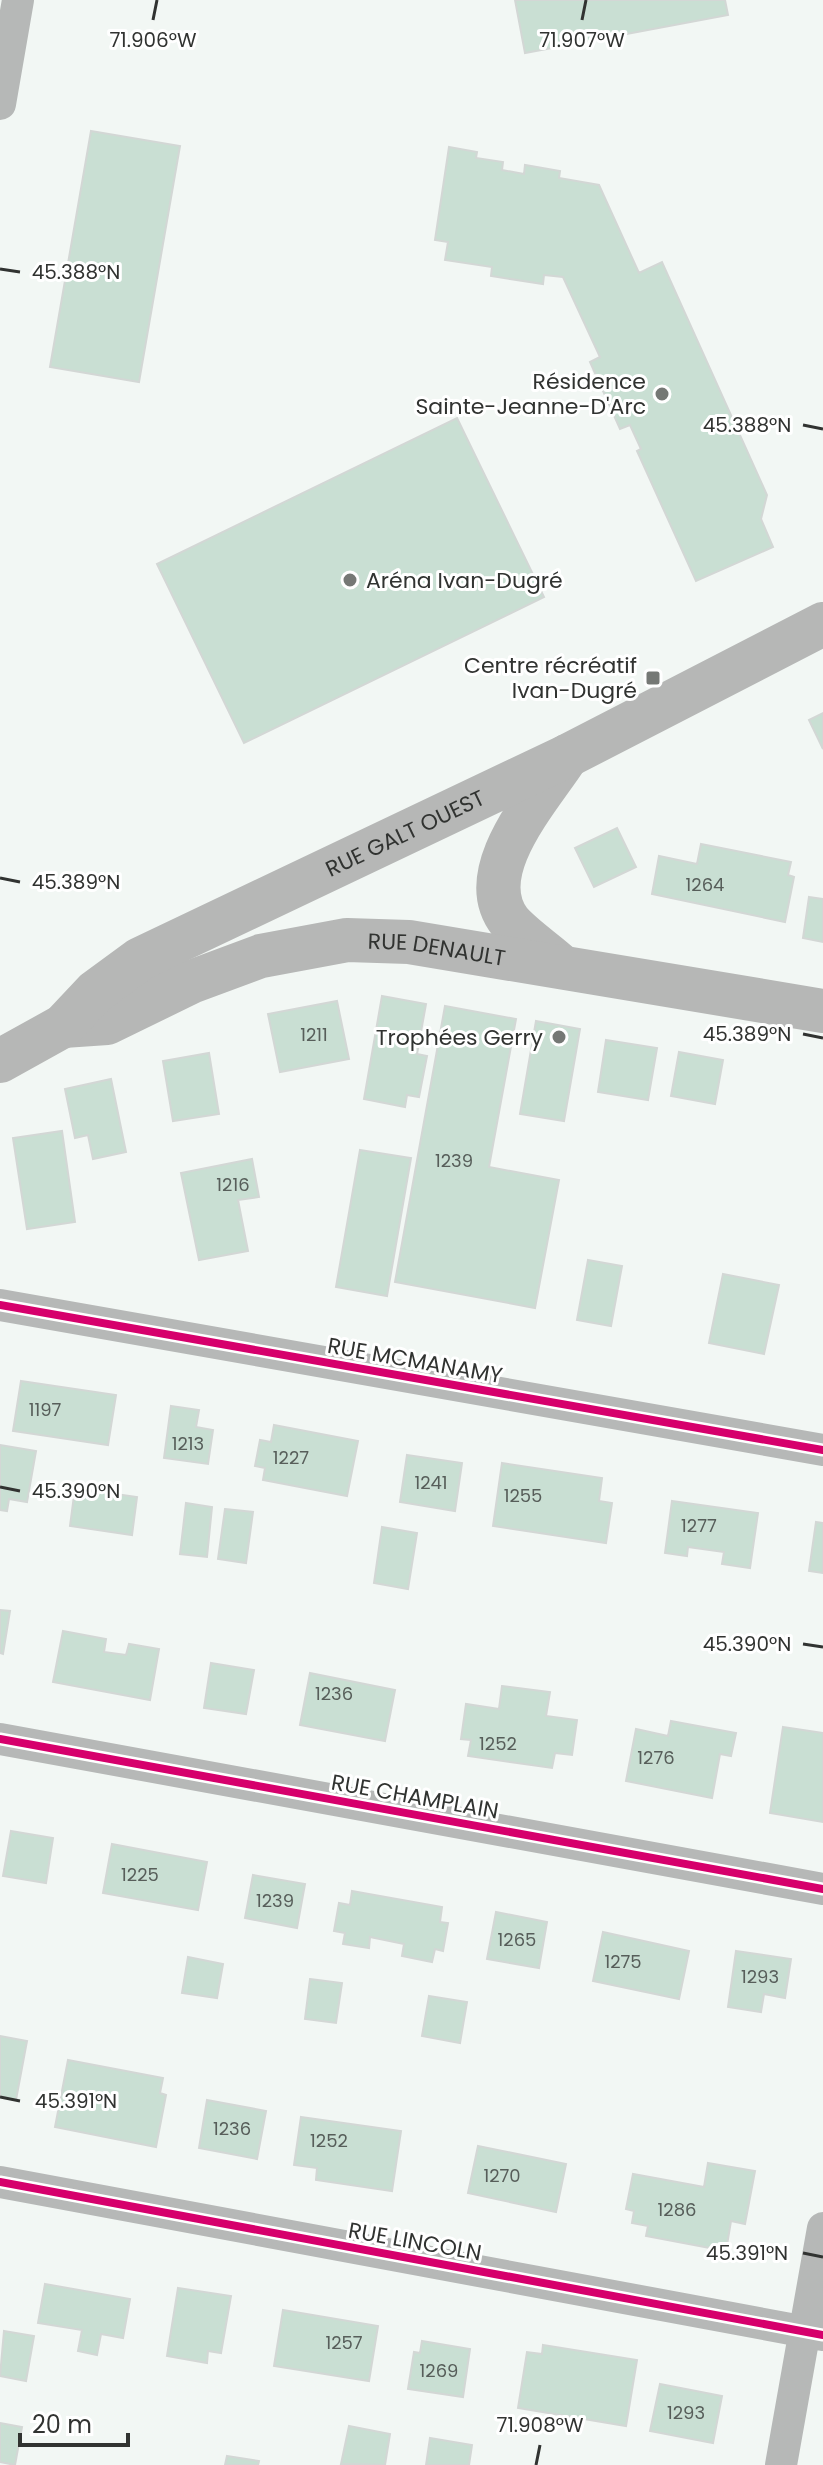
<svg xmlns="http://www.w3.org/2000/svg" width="823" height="2465" font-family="Poppins,sans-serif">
<rect width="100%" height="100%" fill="#f2f7f4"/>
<!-- building -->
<path fill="#c9dfd3" stroke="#d3d7d5" stroke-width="2" d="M515,0H725L728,15L525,53Z
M91,131L180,146L139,382L50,367Z
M449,147L477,152L476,158L503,162L502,170L524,174L525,165L560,171L559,178L599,185L639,273L662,262L767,495L761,519L773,547L696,581L637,451L641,449L630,425L620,429L590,362L600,357L563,277L544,275L543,284L491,276L492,267L445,260L448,242L435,240Z
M457,418L544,597L244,743L157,564Z
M823,713V749L809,720Z
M617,828L636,867L594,887L575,848Z
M701,844L791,862L788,875L794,877L785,922L652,894L659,856L697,864Z
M809,897L823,899V942L803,938Z
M382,996L426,1004L417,1054L427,1056L419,1097L407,1095L405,1107L364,1099Z
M337,1001L349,1059L280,1072L268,1014Z
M445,1006L516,1019L489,1167L559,1180L535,1308L395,1282Z
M536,1021L580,1029L564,1121L520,1114Z
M606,1040L657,1048L648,1100L598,1092Z
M679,1052L723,1060L715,1104L671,1096Z
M209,1053L219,1114L173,1121L163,1061Z
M111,1079L126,1152L93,1159L88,1135L75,1138L65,1089Z
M62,1131L75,1222L27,1229L13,1138Z
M360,1150L411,1158L387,1296L336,1287Z
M252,1159L259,1197L238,1200L248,1251L199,1260L181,1173Z
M588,1260L622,1266L611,1326L577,1320Z
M723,1274L779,1285L764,1354L709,1343Z
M21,1381L116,1395L108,1445L13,1431Z
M171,1406L199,1410L196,1427L213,1430L208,1464L164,1458Z
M274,1425L358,1441L347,1496L263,1480L265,1468L255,1466L260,1440L271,1442Z
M0,1445L36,1451L27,1502L9,1499L7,1511L0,1510Z
M407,1455L462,1463L455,1511L400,1502Z
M502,1463L602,1478L599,1501L612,1503L606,1543L493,1526Z
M75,1488L137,1497L132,1535L70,1526Z
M672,1501L758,1513L750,1568L722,1564L724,1552L688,1547L687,1556L665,1553Z
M186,1503L212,1507L207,1557L180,1554Z
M225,1509L253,1512L246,1563L218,1559Z
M816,1522L823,1523V1573L809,1571Z
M382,1527L417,1533L408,1589L374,1583Z
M0,1610L10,1611L3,1654L0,1653Z
M63,1631L106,1639L104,1652L126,1655L129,1644L159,1649L150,1700L53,1682Z
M211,1663L254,1670L246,1714L204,1708Z
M310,1673L395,1690L385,1741L300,1725Z
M502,1686L550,1692L546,1716L577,1720L572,1755L555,1753L552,1768L468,1756L471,1740L461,1739L466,1704L499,1709Z
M671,1721L736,1733L731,1756L720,1754L712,1798L626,1781L636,1729L668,1736Z
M783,1727L823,1733V1822L770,1813Z
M11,1831L53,1838L46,1883L3,1876Z
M112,1844L207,1862L198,1910L103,1893Z
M253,1875L305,1884L297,1928L245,1918Z
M352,1891L442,1907L440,1922L448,1923L443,1951L435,1949L432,1962L402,1956L404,1944L370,1937L369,1948L343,1944L345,1933L334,1931L339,1903L350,1905Z
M496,1912L547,1922L539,1968L487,1959Z
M603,1932L689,1951L679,1999L593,1981Z
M736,1951L791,1959L785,1998L764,1994L761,2012L728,2007Z
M188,1957L223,1964L217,1998L182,1993Z
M310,1979L342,1983L336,2023L305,2019Z
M429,1996L467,2002L460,2043L422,2036Z
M0,2036L27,2041L16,2100L0,2096Z
M68,2060L163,2078L160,2093L166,2095L156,2147L55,2127Z
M207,2100L266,2111L257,2159L199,2148Z
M301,2117L401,2131L392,2191L316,2180L317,2168L294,2165Z
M478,2146L566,2164L556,2212L468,2193Z
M708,2163L755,2171L745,2224L731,2221L726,2251L646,2236L648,2226L632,2223L634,2211L626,2209L633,2174L704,2187Z
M45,2284L130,2299L123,2338L101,2334L97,2355L78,2351L82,2330L38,2323Z
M178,2288L231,2296L221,2353L208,2351L207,2363L167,2356Z
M283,2310L378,2326L369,2381L274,2366Z
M4,2331L34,2336L26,2381L0,2376Z
M422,2341L470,2349L463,2397L408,2389L414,2352L420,2353Z
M543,2345L637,2360L626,2426L518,2408L527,2352L542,2354Z
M660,2384L722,2396L713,2443L650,2431Z
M0,2423L22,2427L15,2465L0,2462Z
M349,2426L390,2434L385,2465L341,2464Z
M430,2438L472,2445L469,2465H426Z
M227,2456L259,2461L258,2465H225Z"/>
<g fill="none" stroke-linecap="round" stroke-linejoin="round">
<!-- street -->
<path stroke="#b6b8b7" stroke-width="32" d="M0,104L18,0
M0,1305L823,1450
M0,1739L823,1889
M0,2182L823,2335
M781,2465L823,2228"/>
<!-- secondary -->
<g stroke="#b6b7b6" stroke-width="44">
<path d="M562,967C546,952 524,938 510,922C471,872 540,798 567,756"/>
<path id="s1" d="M63,1026L107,1023L191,982L261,956L347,940L409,942L823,1011"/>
<path id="s2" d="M0,1061L63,1026L95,992L140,959L567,756L823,624"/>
</g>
<!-- cycleway casing -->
<g stroke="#fff" stroke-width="13">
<path id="cycleway" d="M0,1305L823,1450
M0,1739L823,1889
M0,2182L823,2335"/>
</g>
<!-- cycleway -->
<use href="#cycleway" stroke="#d6006c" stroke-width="8"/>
</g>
<!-- ticks -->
<path fill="none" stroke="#313331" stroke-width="3" d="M153,20L157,0M582,20L586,0M0,269L20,272M803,425L823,429M0,878L20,882M803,1034L823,1038M0,1487L20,1491M803,1644L823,1647M0,2097L20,2101M803,2253L823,2257M536,2465L540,2445"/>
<!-- markers -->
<g fill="#757875" stroke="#fff" stroke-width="3">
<circle cx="662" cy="394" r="8"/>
<circle cx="350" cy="580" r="8"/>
<rect x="645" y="670" width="16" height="16" rx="4"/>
<circle cx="559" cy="1037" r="8"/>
</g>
<g text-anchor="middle" stroke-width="6" stroke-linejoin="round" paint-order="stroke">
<!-- number labels -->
<g font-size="18" fill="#575e5a">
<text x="705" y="891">1264</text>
<text x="314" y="1041">1211</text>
<text x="454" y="1167">1239</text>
<text x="233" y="1191">1216</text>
<text x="45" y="1416">1197</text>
<text x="188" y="1450">1213</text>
<text x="291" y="1464">1227</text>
<text x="431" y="1489">1241</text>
<text x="523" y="1502">1255</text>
<text x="699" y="1532">1277</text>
<text x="334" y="1700">1236</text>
<text x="498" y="1750">1252</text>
<text x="656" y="1764">1276</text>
<text x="140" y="1881">1225</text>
<text x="275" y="1907">1239</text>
<text x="517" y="1946">1265</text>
<text x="623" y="1968">1275</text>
<text x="760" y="1983">1293</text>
<text x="232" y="2135">1236</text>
<text x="329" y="2147">1252</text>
<text x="502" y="2182">1270</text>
<text x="677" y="2216">1286</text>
<text x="344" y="2349">1257</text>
<text x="439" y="2377">1269</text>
<text x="686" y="2419">1293</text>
</g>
<!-- poi labels -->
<g font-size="22" fill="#313331" stroke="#fff" text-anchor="end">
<text x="646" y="389">Résidence<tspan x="646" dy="25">Sainte-Jeanne-D'Arc</tspan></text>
<text x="366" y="588" text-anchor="start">Aréna Ivan-Dugré</text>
<text x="637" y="673">Centre récréatif<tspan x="637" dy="25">Ivan-Dugré</tspan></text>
<text x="543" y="1045">Trophées Gerry</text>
</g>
<!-- street labels -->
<g font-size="22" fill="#313331" stroke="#fff">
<text dy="8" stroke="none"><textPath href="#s2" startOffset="468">RUE GALT OUEST</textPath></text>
<text dy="8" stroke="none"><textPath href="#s1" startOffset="390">RUE DENAULT</textPath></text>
<text transform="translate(415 1360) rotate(10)" y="8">RUE MCMANAMY</text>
<text transform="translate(415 1796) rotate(10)" y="8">RUE CHAMPLAIN</text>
<text transform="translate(415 2241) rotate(10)" y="8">RUE LINCOLN</text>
</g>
</g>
<g font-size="20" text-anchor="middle" fill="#313331" stroke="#fff" stroke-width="6" stroke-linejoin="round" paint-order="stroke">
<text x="153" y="47">71.906°W</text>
<text x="582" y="47">71.907°W</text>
<text x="76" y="279">45.388°N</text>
<text x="747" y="432">45.388°N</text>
<text x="76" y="889">45.389°N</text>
<text x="747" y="1041">45.389°N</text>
<text x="76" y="1498">45.390°N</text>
<text x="747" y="1651">45.390°N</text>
<text x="76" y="2108">45.391°N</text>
<text x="747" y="2260">45.391°N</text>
<text x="540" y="2432">71.908°W</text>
</g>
<!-- scale -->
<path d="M20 2433v12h108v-12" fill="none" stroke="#313331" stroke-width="4"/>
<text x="32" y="2433" font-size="24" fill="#313331" stroke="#ffffff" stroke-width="6" paint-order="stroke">20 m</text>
</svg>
